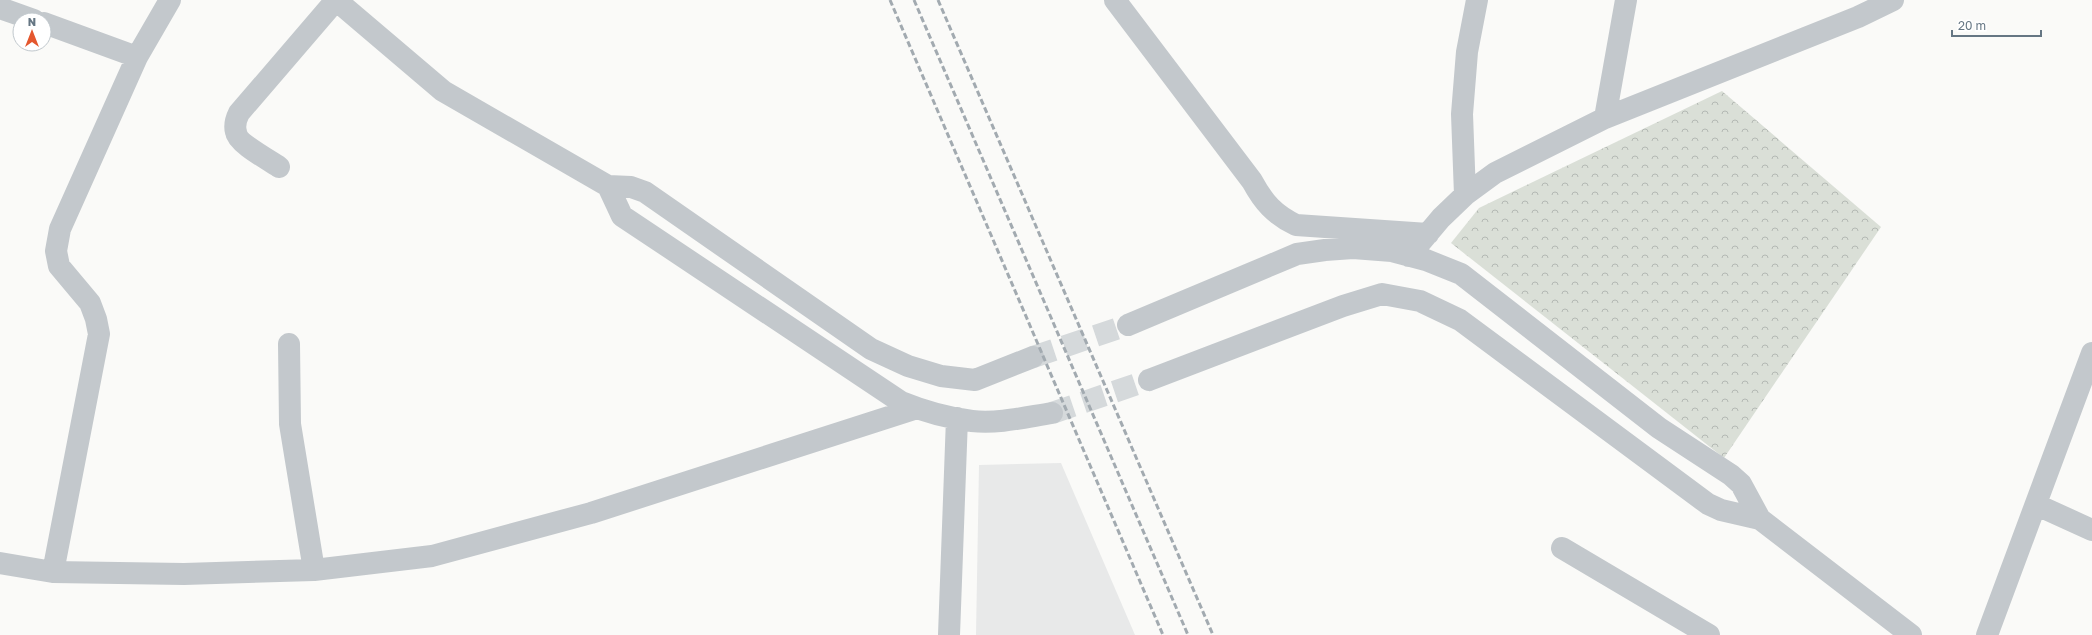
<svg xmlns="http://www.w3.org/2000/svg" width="2092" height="635" font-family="'Golos Text',sans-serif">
<defs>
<pattern id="forest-crowns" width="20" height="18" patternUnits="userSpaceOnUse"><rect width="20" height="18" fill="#dadfd7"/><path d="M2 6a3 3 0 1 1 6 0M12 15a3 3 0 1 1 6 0" fill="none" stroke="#b4b9b4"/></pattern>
</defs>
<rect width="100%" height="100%" fill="#fafaf8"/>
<!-- built -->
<path fill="#e8e9e9" d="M1061,463L1135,635H976L979,465Z"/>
<!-- forest -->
<path fill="url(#forest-crowns)" d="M1722,91L1881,227L1724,458L1451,243L1479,208Z"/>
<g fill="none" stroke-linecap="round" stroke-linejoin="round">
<!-- minor-tunnel -->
<path stroke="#d5d9db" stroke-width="22" stroke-dasharray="22 11" stroke-linecap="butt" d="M1033,357L1128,325
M1052,413L1149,380"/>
<!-- minor -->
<path stroke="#c3c8cc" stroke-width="22" d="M336,0L443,91L608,186L631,187L645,192L871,349L908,366L941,376L975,380L1033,357
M1115,0L1252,181C1264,203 1274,214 1296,225L1428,234
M0,8L34,20
M44,23L137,57
M1605,118L1626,0
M279,167C269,160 237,143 236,132C234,125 236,119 239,113L336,0
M608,186L622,216L901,402C923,411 948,418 972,421C998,424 1026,417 1052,413
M1465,195L1462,114L1467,52L1477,0
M1409,256L1441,218L1465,195L1495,173L1605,118L1858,17L1893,0
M1128,325L1297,254L1325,250L1353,248L1392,251L1426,260L1461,274L1659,428L1731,475L1741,484L1760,519L1721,510L1708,504L1460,320L1420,301L1382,294L1343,306L1149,380
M289,344L290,424L314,570
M2037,505L2092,530
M1760,519L1911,635
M1562,548L1709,635
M0,563L53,572L184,574L314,570L432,556L591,513L917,408
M53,572L99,334L96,319L90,303L59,266L56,251L60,229L137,57L170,0
M949,635L957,418
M1987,635L2092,353"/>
<!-- rail -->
<path stroke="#a2aab0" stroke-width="3" stroke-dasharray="6 3" stroke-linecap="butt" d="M890,0L1163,635
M914,0L1188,635
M938,0L1213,635"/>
</g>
<!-- north arrow -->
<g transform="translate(32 32)"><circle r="19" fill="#ffffff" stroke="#c1c8cd"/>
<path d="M0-3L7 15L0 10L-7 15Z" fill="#e4572e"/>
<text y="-6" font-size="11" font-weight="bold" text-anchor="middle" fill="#657683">N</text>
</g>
<!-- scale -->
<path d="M1952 30v6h89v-6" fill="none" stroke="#657683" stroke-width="2"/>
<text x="1958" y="30" font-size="12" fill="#657683" stroke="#ffffff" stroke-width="3" paint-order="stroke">20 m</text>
</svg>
